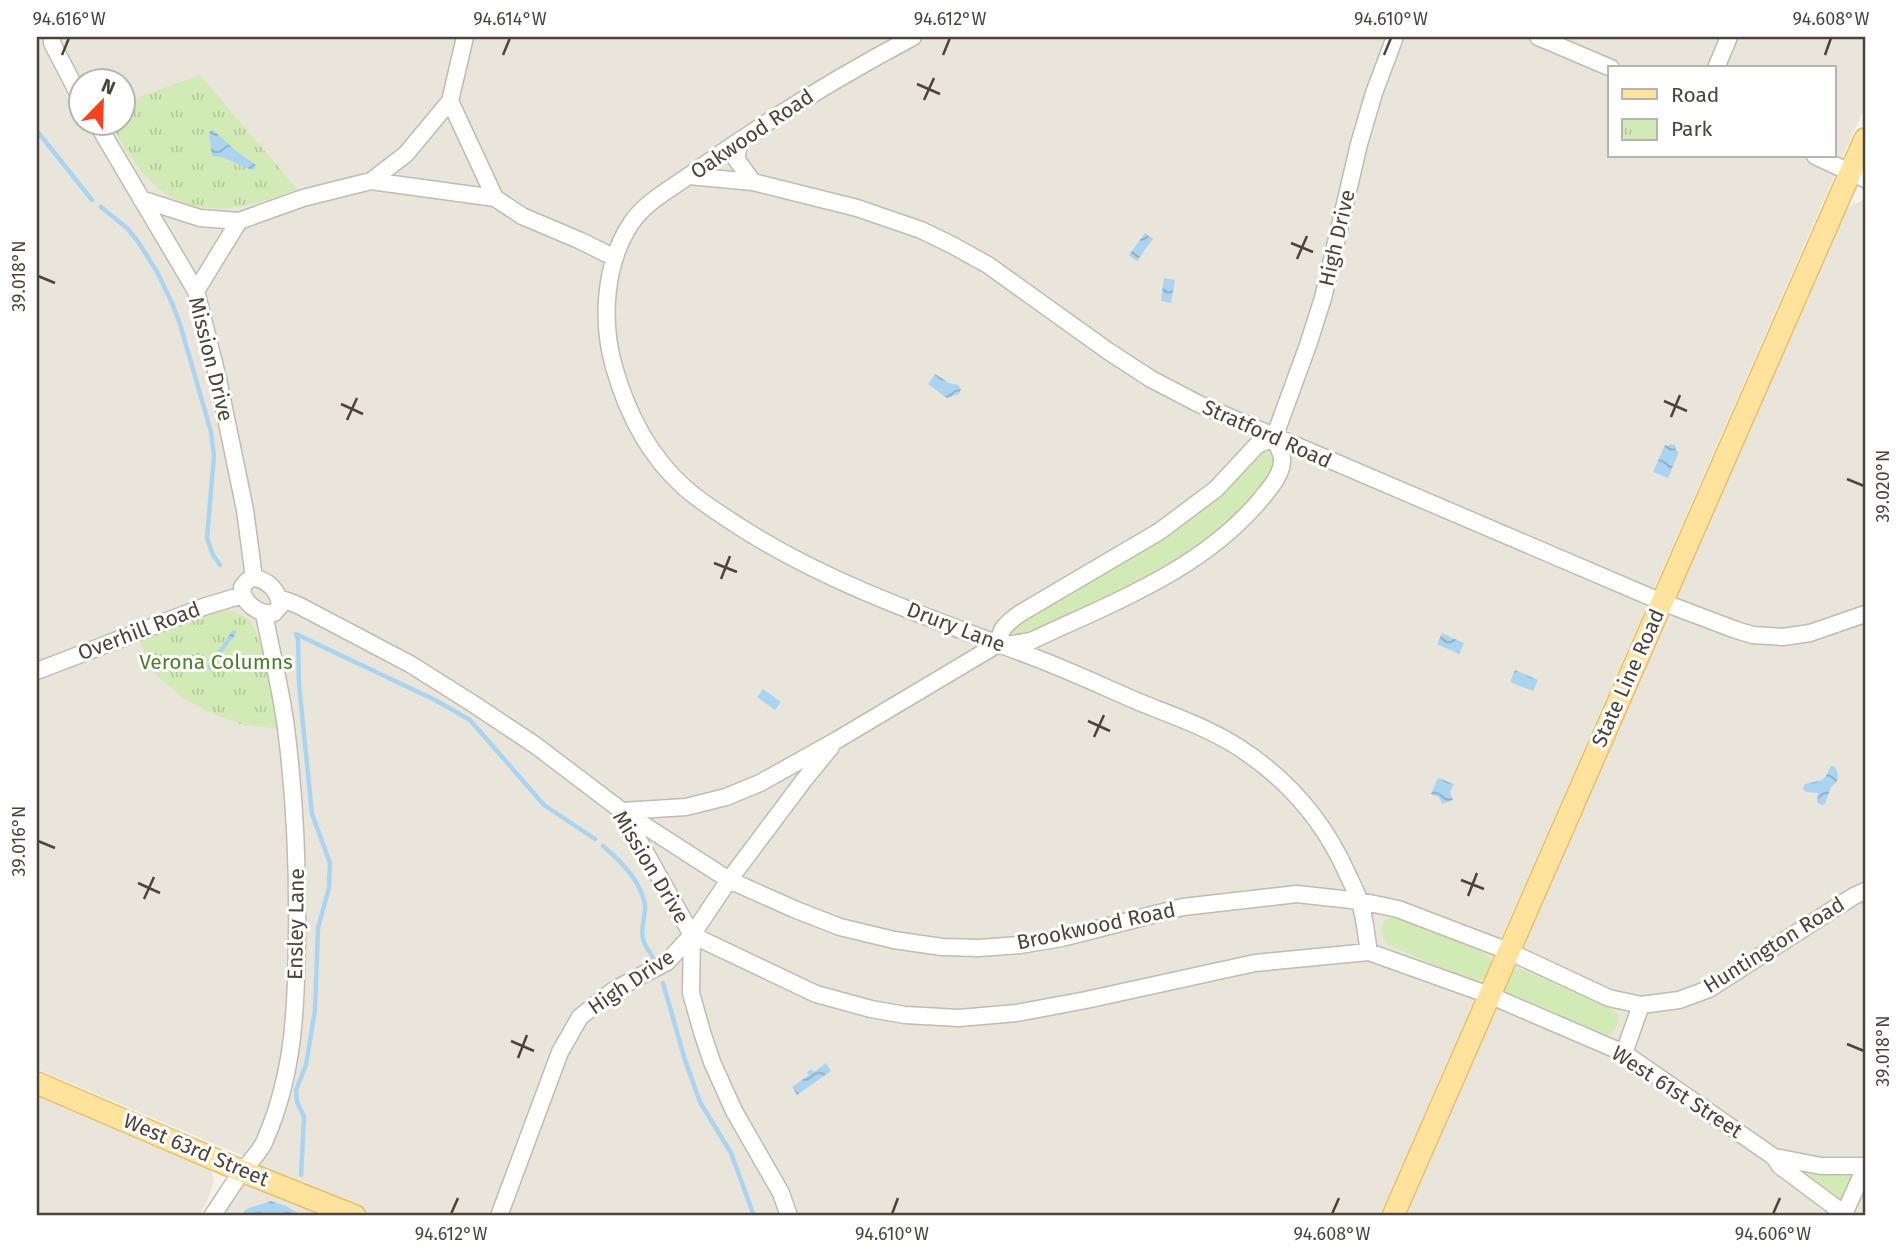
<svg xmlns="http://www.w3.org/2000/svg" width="1902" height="1253" font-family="'Fira Sans',sans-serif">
<defs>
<pattern id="park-tufts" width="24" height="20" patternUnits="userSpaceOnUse" patternTransform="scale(1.75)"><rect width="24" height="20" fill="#d2eab5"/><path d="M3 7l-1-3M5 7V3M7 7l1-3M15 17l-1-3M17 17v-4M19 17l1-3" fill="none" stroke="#b6ca9c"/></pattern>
<pattern id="water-waves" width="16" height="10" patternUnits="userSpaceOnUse" patternTransform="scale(1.75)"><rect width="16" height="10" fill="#a9d4f2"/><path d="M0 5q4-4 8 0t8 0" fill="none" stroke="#8caec5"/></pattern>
</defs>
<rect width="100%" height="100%" fill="#f6f3ec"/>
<!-- residential -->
<path fill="#eae5da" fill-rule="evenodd" d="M37,37H1865V106L1380,1216H221L248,1158L37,1069ZM1610,68H1834V156H1610ZM80,80H122V122H80Z
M1865,200V1216H1401L1845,210L1853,204Z
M37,1092L210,1167L214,1179L209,1197L199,1216H37Z"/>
<!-- grass -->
<path fill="#d2eab5" d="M1263,451L1271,454C1277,466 1267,477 1260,487C1206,563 1100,600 1018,638L1010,637L1007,633L1011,627L1113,567L1198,513L1214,500L1261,452Z
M1399,916L1483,952L1491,959C1491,973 1488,981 1473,981L1388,945C1376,930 1380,917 1399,916Z
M1520,969L1609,1008L1617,1014L1619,1022C1615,1030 1612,1034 1604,1037L1510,997L1505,992L1503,983L1512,971Z
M1805,1173L1852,1176L1855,1178L1843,1201L1839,1202L1803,1176Z"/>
<!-- park -->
<path fill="url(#park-tufts)" d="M200,75L297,189C254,206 209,220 166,194C156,188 147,177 139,168C127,154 119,137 109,123L122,122L123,103Z
M229,610C235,613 244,616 249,621C263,633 276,709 278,729L240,724L209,712L184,699L155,674L139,640L195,616Z"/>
<!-- water -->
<path fill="url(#water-waves)" d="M213,130L236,151L256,165L255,169L252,170L222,157L212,156L209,132Z
M1145,233L1153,239L1137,261L1129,255Z
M1164,278L1175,280L1171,303L1161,301Z
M935,374L949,383L958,385L961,389L959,394L947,398L928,384Z
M1671,444L1675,445L1676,450L1679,452L1668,478L1653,472L1665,445L1668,446Z
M233,630L237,632L210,670L206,668Z
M1442,633L1464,643L1459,654L1437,644Z
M1515,670L1538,680L1533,691L1510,682Z
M763,689L781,702L775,710L757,697Z
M1831,766H1834C1840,773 1839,782 1831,787L1825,804L1821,805L1817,802L1818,793L1806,792L1803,789L1804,785C1810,781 1818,783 1823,779C1827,777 1828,770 1831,766Z
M1438,778L1454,784L1450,792L1453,800L1442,804L1439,797L1431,794Z
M826,1063L831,1071L797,1095L792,1087L809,1075L807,1072L811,1069L814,1072Z
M271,1201L286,1206L303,1216H241L246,1209Z"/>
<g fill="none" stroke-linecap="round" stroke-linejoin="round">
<!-- stream -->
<path stroke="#a9d4f2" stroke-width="4.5" d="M37,131L92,200
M101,207L128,229L139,243L157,272L172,303L180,324L211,432L214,456L207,538L213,555L220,565
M296,634L298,640L299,684L312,814L330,863L329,888L318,928L315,1010L306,1065L296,1090L297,1102L304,1117L301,1175
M296,634L435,700L470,720L544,805L595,839
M603,846C620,860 641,882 645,905C646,916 640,928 643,939C644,945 650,952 653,958
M663,983L685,1060L700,1102L731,1153L754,1216"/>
<!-- minor casing -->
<g stroke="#c2bbae" stroke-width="19">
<path id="minor" d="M52,37V43L80,97
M465,37L450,101L495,198
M913,37C836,78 761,124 690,175C670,189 646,202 632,222C604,263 601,321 614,367C627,413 649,456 685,488C702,503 722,515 740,527C829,584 930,618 1028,655C1066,669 1102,686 1139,702C1176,717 1215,730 1247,753C1292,784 1325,824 1347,873C1351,882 1356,891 1359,900C1365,916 1366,935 1369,952
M1538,37L1611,68
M1716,68L1729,37
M96,122L196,291L218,379L245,510L254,578
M740,140L736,159L753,182
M1815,156L1865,179
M689,176L753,182L857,208L921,230L952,245L988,265L1108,351L1151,379L1199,404L1662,602L1736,630L1753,635L1783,637L1810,633L1865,614
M371,181L406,154L450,101
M141,199L200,218L239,221
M196,291L239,221L303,198L371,181L495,198L522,216L581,241L615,258
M254,578C268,580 279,591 280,606L274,613C259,615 242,603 242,587L248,580Z
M279,598L298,605L410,664L475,705L535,745L622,811L692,935L691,993L702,1032L712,1062L734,1111L781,1193L789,1216
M998,644C1001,627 1005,625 1019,614L1160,531L1216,489L1257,445L1274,438
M37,671L206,606L243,595
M622,811L729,880L794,909L840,927L894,940L942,947L979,948L1020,945L1062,938L1183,907L1297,894L1360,901L1398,909L1508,951L1609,998L1641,1005L1679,1000L1709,989L1854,896L1865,891
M622,811L686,807L726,797L760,783L837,740L998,644H1013L1031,641C1113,602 1201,571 1261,499C1269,489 1281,476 1282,462C1283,454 1277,445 1274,438L1308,345L1323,298L1359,144L1374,93L1395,37
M692,935L816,994L871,1009L905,1015L959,1018L1017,1013L1086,1000L1255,963L1369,952L1489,995L1624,1053L1774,1157L1780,1166L1847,1216
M1624,1053L1641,1005
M1774,1157L1821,1166H1865
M1844,1214L1865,1168
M212,1216C222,1202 231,1186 242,1172C251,1159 260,1154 266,1138C294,1072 296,1010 297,940C298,869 295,798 286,728C281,689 271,651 264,613
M499,1216L560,1052L580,1017L614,990L667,962L692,935L729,880L804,780L831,747"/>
</g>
<!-- major casing -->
<g stroke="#e6c16a" stroke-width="24">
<path id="major" d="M37,1083L242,1171L355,1216
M1393,1216L1865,139"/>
</g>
<!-- minor -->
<use href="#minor" stroke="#fff" stroke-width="16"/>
<!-- major -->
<use href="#major" stroke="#ffe39c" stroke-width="21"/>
</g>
<!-- ticks -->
<path fill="none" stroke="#4b4439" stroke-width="2.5" d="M62,55L69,38M503,55L510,38M943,55L950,38M1384,55L1391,38M1825,55L1831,38M917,84L940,94M924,100L934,78M1291,243L1313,252M1297,259L1307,236M38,276L55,283M1664,401L1687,411M341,404L363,414M1671,417L1680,395M347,420L357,398M1847,479L1864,486M714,563L737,572M721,579L730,556M1088,721L1110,731M1094,737L1104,715M38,841L55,848M1461,880L1484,889M138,883L160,893M1468,896L1477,873M144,899L154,877M511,1041L534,1051M1847,1044L1864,1051M518,1058L527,1035M451,1214L458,1198M892,1214L898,1198M1332,1214L1339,1198M1773,1214L1780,1198"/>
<g text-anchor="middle" stroke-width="6" stroke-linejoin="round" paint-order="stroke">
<!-- street labels -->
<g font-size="21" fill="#4b4439" stroke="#fff">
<text transform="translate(752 134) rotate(-34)" y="7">Oakwood Road</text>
<text transform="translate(1337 238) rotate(-77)" y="7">High Drive</text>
<text transform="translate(211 359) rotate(76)" y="7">Mission Drive</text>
<text transform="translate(1267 434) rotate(24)" y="7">Stratford Road</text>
<text transform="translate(956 627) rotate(21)" y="7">Drury Lane</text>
<text transform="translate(139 631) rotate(-21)" y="7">Overhill Road</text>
<text transform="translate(1628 678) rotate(-66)" y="7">State Line Road</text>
<text transform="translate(651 867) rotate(59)" y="7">Mission Drive</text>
<text transform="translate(296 924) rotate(-89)" y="7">Ensley Lane</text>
<text transform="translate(1096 926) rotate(-12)" y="7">Brookwood Road</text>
<text transform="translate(1774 945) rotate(-32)" y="7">Huntington Road</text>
<text transform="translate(631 982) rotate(-34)" y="7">High Drive</text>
<text transform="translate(1677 1092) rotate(33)" y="7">West 61st Street</text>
<text transform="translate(196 1150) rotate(23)" y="7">West 63rd Street</text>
</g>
<!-- park labels -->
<g font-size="21" fill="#4a7f2a" stroke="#fff">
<text x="216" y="669">Verona Columns</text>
</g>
</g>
<!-- border -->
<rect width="1902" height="1253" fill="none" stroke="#ffffff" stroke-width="77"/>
<!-- legend -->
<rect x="1608" y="66" width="228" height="91" fill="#ffffff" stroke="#b7b4b0" stroke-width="2"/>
<rect x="1622" y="89" width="35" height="10" fill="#ffe39c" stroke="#b7b4b0" stroke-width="2"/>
<text x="1671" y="102" font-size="21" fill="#4b4439">Road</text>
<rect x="1622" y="119" width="35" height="21" fill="url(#park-tufts)" stroke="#b7b4b0" stroke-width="2"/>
<text x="1671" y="136" font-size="21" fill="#4b4439">Park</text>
<!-- north arrow -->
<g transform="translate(102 102) rotate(23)"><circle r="33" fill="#ffffff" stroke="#b7b4b0" stroke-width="2"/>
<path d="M0-5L12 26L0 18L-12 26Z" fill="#fc3f1d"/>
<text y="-10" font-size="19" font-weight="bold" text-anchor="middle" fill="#4b4439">N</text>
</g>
<rect x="38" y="38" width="1826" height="1176" fill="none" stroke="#4b4439" stroke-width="2.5"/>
<g font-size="18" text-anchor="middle" fill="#4b4439">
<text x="69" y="25">94.616°W</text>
<text x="510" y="25">94.614°W</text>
<text x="950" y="25">94.612°W</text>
<text x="1391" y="25">94.610°W</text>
<text x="1831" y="25">94.608°W</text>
<text transform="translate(19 276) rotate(-90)" y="6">39.018°N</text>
<text transform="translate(1883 486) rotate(-90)" y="6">39.020°N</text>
<text transform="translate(19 841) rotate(-90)" y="6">39.016°N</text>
<text transform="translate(1883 1051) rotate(-90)" y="6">39.018°N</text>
<text x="451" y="1240">94.612°W</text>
<text x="892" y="1240">94.610°W</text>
<text x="1332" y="1240">94.608°W</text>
<text x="1773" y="1240">94.606°W</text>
</g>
</svg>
